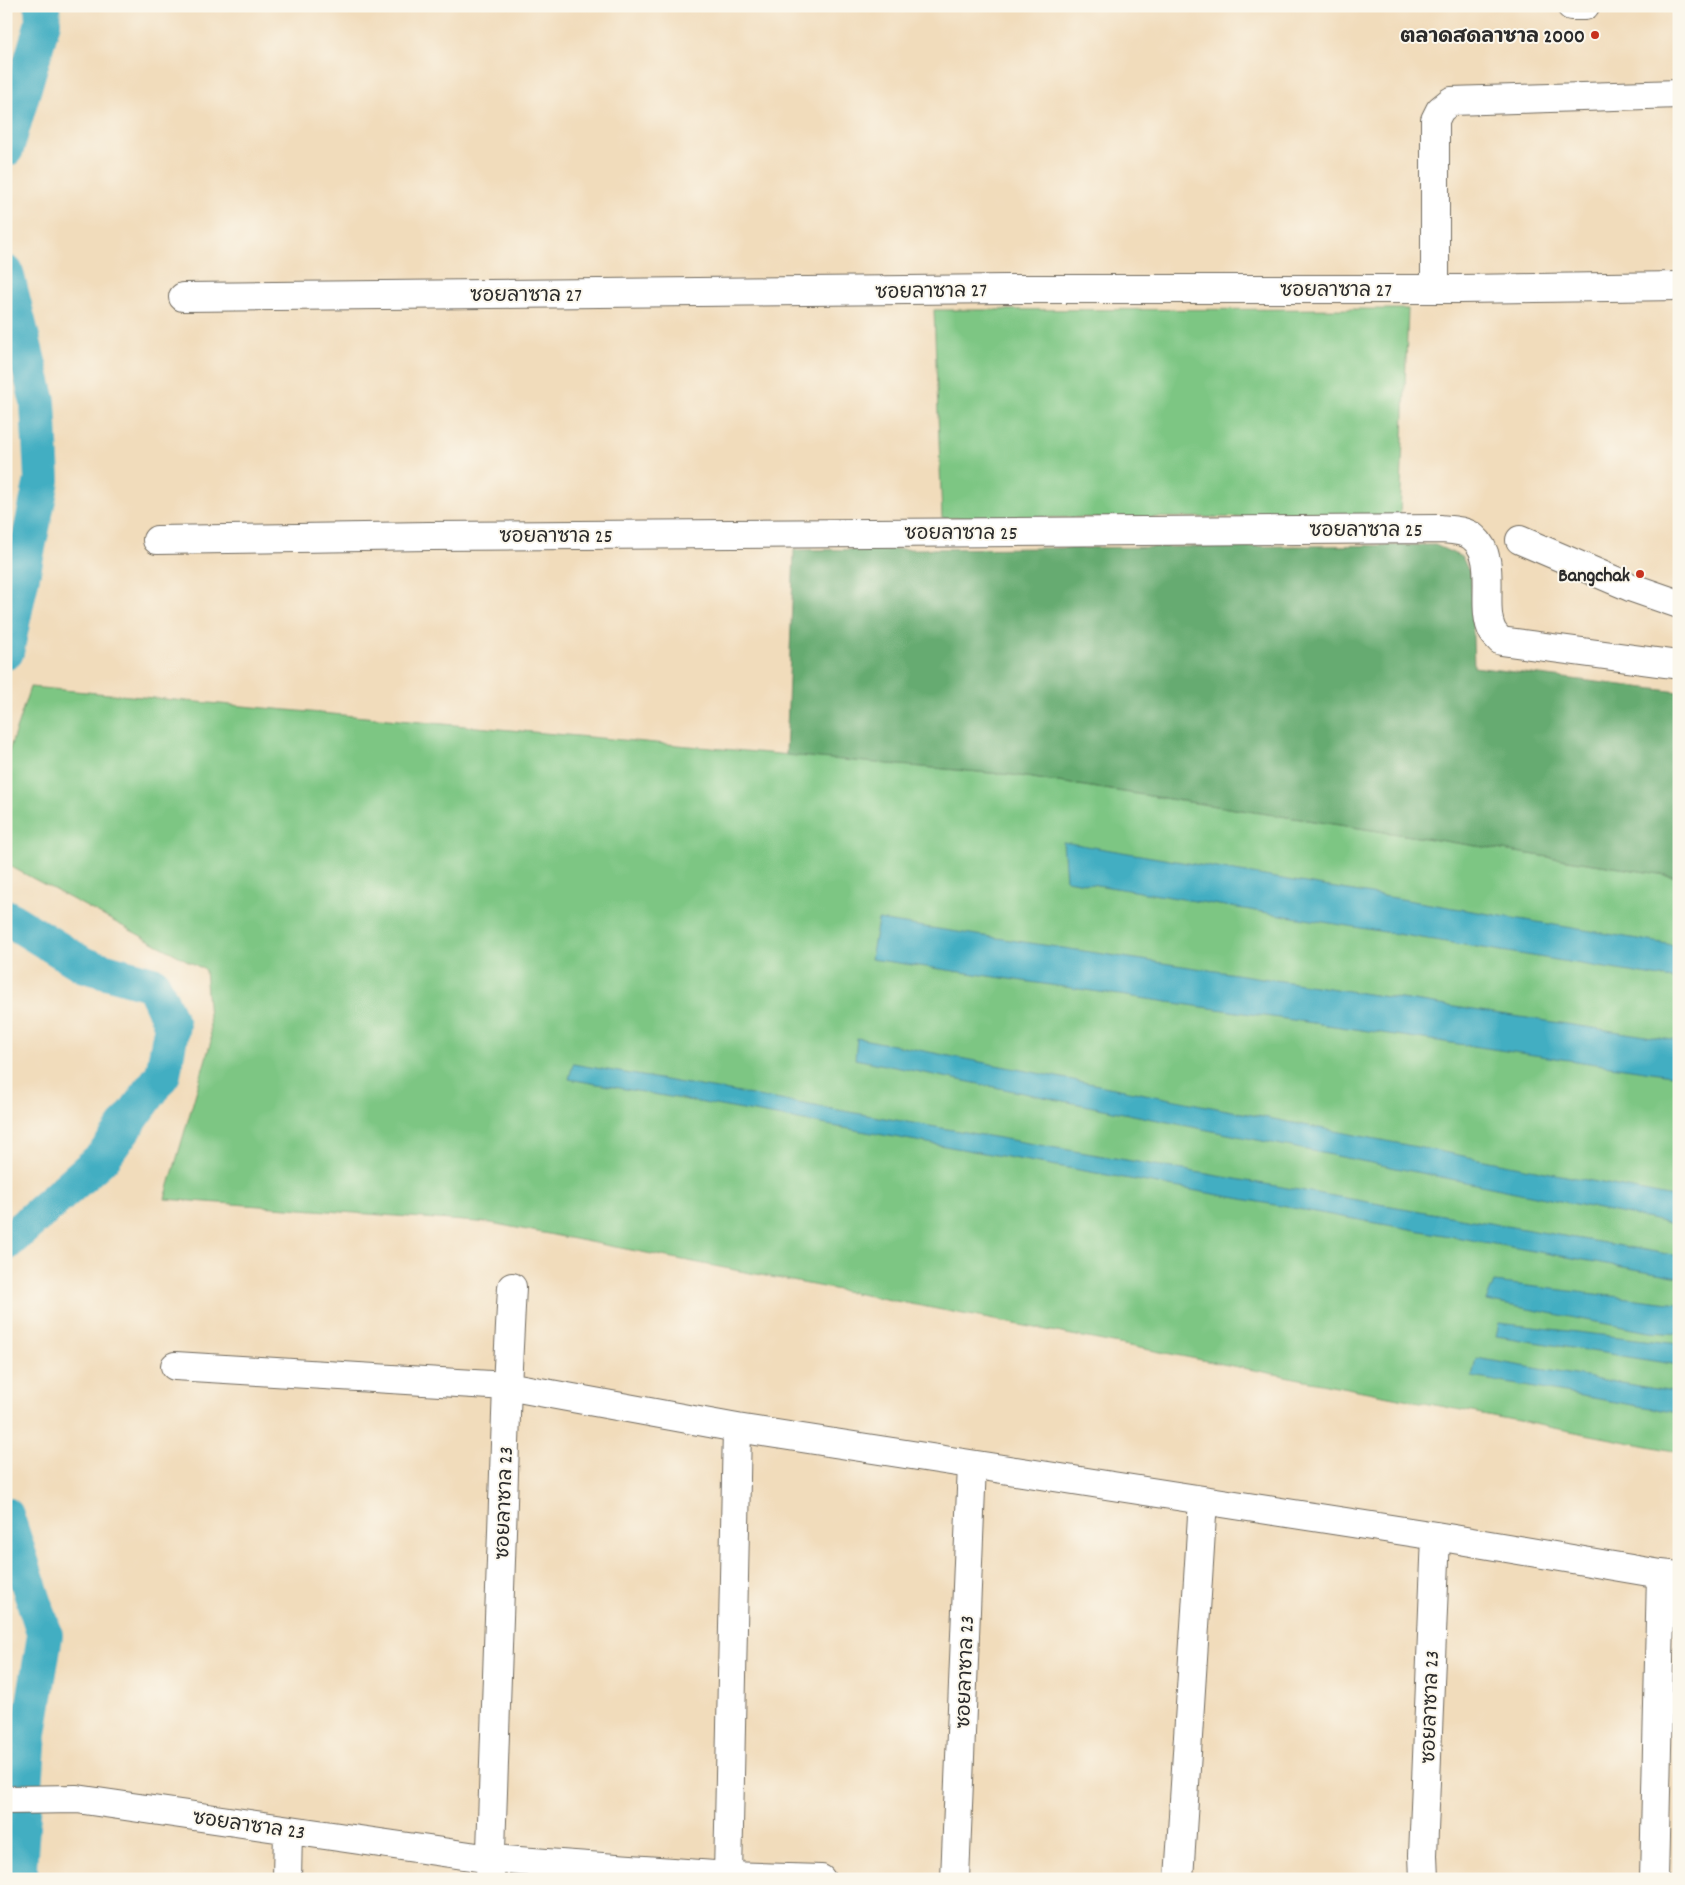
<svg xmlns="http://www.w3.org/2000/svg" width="1685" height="1885" font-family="Dekko,'Playpen Sans Thai',sans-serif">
<rect width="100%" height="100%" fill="#fbf7ec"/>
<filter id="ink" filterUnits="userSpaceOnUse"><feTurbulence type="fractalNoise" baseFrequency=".02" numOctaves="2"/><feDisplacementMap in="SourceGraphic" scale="10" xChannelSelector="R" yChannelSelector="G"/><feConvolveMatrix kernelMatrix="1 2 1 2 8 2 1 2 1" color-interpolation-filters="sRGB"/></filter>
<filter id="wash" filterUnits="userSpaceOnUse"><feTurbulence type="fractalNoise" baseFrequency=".0096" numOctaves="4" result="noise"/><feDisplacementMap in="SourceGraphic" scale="20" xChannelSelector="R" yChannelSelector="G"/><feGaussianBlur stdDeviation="1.12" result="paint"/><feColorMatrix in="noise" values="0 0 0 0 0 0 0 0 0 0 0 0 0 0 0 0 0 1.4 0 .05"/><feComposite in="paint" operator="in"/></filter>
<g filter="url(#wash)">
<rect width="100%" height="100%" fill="#f1dcbb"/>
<!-- green -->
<path fill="#7dc683" stroke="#547857" d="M1408,309L1400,517L942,518L934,310Z
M30,687L1013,775L1679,877V1452L491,1223L165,1199L211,1041L205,970L6,864V760Z"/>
<!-- forest -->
<path fill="#66ab71" stroke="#486b4e" d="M1435,545L1462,557L1471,576L1474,667L1679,692V877L1013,775L786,755L794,550Z"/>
<!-- water -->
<path fill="#43aec2" stroke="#376c76" d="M1063,842L1679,946V980L1066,880Z
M878,920L1679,1041V1076L871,959Z
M857,1038L1679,1198V1225L855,1059Z
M573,1064L1679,1256V1277L569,1079Z
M1494,1282L1679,1304V1334L1649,1332L1486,1301Z
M1499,1323L1679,1344V1365L1496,1336Z
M1476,1358L1679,1393V1413L1472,1377Z"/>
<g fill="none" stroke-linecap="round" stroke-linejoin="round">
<!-- canal -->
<path stroke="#43aec2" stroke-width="36" d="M6,149L43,22L42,6
M6,273L38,402L42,480L6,652
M6,917L84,965L153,984L172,1025L163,1074L104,1156L6,1243
M6,1515L45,1635L29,1733L19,1867L22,1879"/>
</g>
</g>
<g filter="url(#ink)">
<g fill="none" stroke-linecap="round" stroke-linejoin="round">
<!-- minor casing -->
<g stroke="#70695d" stroke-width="30">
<path id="minor" d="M1571,6H1585
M1435,289V120L1440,110L1451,101L1679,94
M183,297L1006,289H1460L1679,286
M157,540L429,536L1440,529C1450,530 1466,530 1474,538C1499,559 1479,607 1493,632C1495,635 1498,638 1501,641L1679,665
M1520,540L1630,587L1679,604
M175,1366L507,1386L512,1287
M6,1800L77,1799L491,1859L728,1876L821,1879
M728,1876L737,1428
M287,1879L288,1830
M490,1879L507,1386L737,1428L1436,1536L1661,1574L1679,1576
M955,1879L972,1465
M1179,1879L1203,1500
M1424,1879L1423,1855L1436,1536
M1654,1879L1661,1574"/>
</g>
<!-- minor -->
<use href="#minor" stroke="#fff" stroke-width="28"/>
</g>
</g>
<!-- markers -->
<g fill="#c8321e" stroke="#fbf7ec" stroke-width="2">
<circle cx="1595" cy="35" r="5"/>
<circle cx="1640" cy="574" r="5"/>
</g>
<g text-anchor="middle" stroke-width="4" stroke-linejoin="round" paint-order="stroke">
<!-- poi labels -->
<g font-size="20" font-weight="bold" fill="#2b2b2b" stroke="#fbf7ec" text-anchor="end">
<text x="1585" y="42">ตลาดสดลาซาล 2000</text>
<text x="1630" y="581">Bangchak</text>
</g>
<!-- street labels -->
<g font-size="20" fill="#2b2b2b" stroke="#fbf7ec">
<text x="1336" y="296">ซอยลาซาล 27</text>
<text transform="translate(931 290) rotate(-1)" y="7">ซอยลาซาล 27</text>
<text x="526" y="301">ซอยลาซาล 27</text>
<text x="1366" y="536">ซอยลาซาล 25</text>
<text x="961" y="539">ซอยลาซาล 25</text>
<text x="556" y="542">ซอยลาซาล 25</text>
<text transform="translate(503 1503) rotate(-88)" y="7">ซอยลาซาล 23</text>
<text transform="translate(964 1672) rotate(-88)" y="7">ซอยลาซาล 23</text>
<text transform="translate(1429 1707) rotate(-88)" y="7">ซอยลาซาล 23</text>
<text transform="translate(249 1824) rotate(8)" y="7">ซอยลาซาล 23</text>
</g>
</g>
<!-- margin -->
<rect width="1685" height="1885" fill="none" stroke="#fbf7ec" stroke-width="25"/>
</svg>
